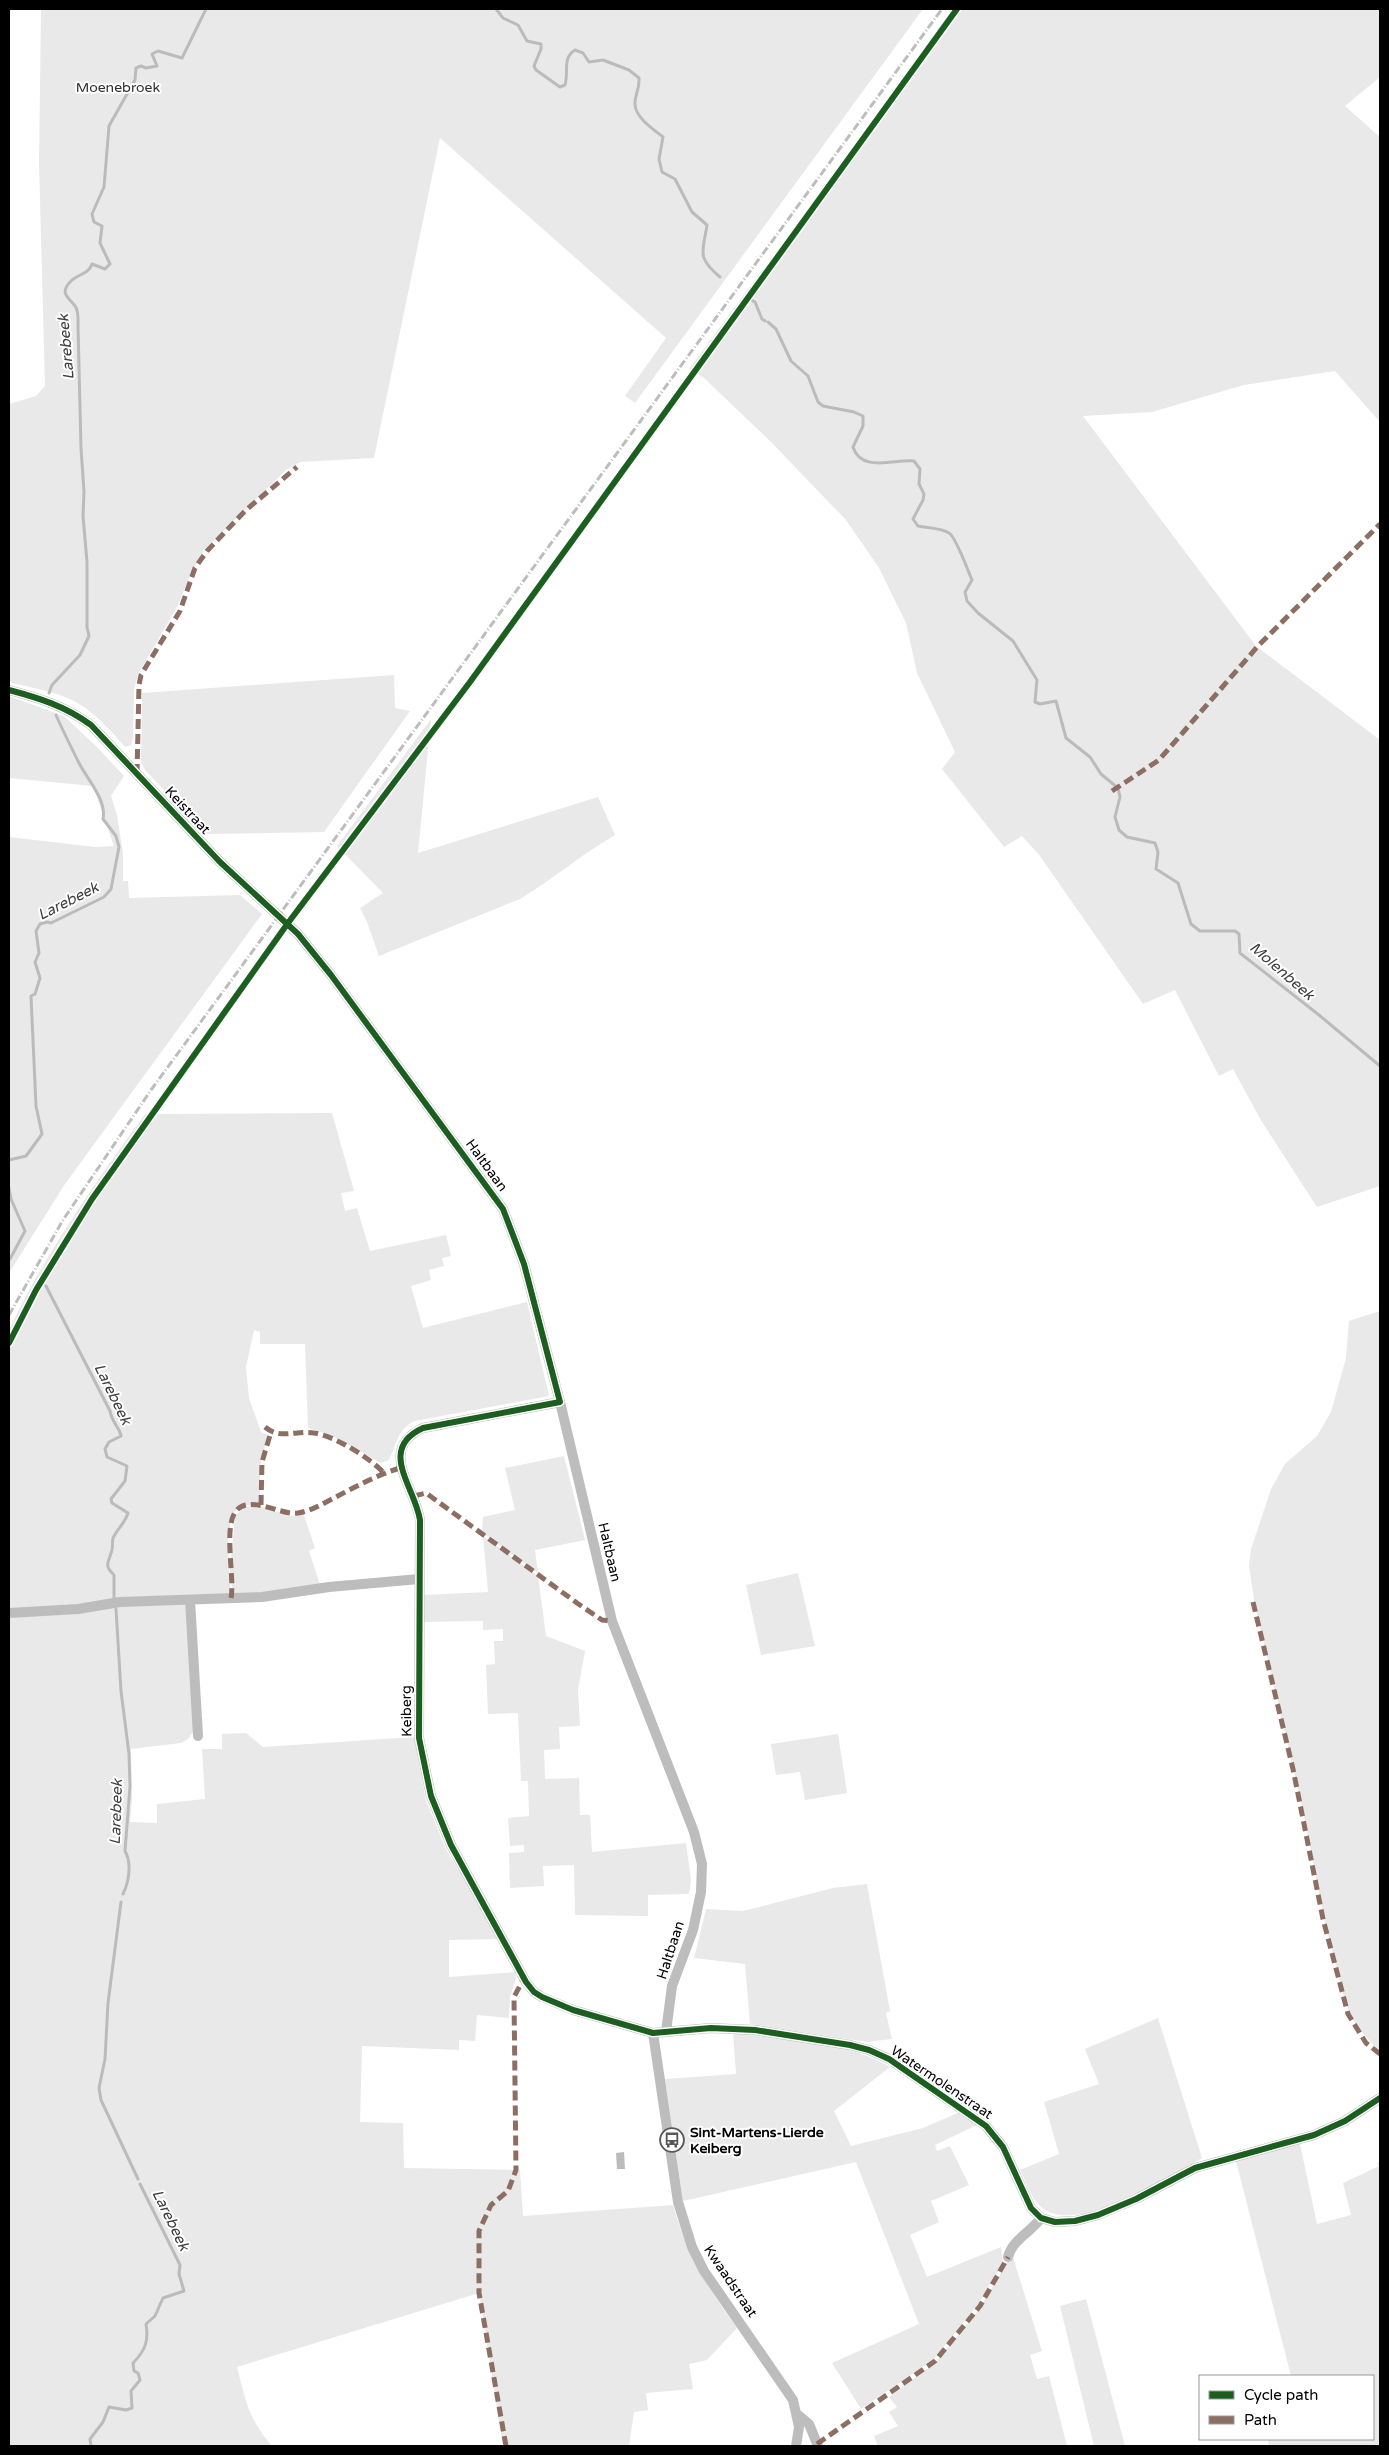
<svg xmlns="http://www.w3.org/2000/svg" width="1389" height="2455" font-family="'Varela Round',sans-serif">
<rect width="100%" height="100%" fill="#fff"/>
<!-- green -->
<path fill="#e9e9e9" d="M41,9H923L635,403L625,396L666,338L440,138L374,458L300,462L286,470L204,550L191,573L177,607L138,674L134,690L133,738L131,745L125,747C112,732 96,714 79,704C59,692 32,688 9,682V404L36,396L45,386L39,163Z
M955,9H1380V77L1345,106L1380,137V422L1335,371L1244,385L1152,412L1083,416L1256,646L1380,740V1186L1317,1207L1262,1122L1233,1069L1219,1076L1175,990L1143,1004L1040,856L1022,836L1004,847L942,769L955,752L917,673L906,623L879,568L846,520L771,442L704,378L689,369Z
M394,675L395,708L410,711L324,832L206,834L145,770L141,762L142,693Z
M9,696L64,716L98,748L124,776L111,796L117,815L123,854V881H128L129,898L240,895L262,914L65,1184L9,1273V837L95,847L114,846L93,786L9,778Z
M431,719L418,853L598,797L615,835C582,854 553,879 520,899L379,956L367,922L360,908L383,893L337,846Z
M332,1113L354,1191L341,1193L345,1211L357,1208L370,1251L446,1235L451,1256L442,1258L444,1266L429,1270L431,1280L411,1286L423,1328L527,1302L549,1396L415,1421C397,1429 397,1444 389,1460L381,1463L330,1435L308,1428L305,1344H260V1332L254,1330L246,1367L249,1398L261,1432L268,1435L260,1466V1504L239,1507C222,1522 230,1573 231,1594L9,1612V1330C45,1253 95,1183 145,1114Z
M1380,1311V2052L1357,2027L1346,2005L1325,1923L1302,1806L1255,1606L1249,1566L1251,1549L1271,1489L1285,1464L1317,1436L1331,1412L1346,1358L1349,1321Z
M564,1456L585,1540L535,1550L538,1573L482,1533L483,1517L515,1510L505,1468Z
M260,1506L289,1516L304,1515L315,1548L309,1551L321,1588L233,1595L230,1571L235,1516L244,1507Z
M483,1536L538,1576L546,1636L585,1651L578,1690L580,1726L559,1727L560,1749L544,1750L545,1779L579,1778L580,1815H590L592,1852L686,1843L691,1880L689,1894L648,1895V1916L575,1915L574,1865L543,1866L544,1886L510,1888L509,1853L524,1852V1845L510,1846L508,1818L529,1816L528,1781H521L518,1713L488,1714L486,1665L495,1664L494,1641H503V1629L483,1630V1621L423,1622L424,1595L488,1592Z
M798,1573L815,1646L761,1655L746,1585Z
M184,1604L187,1606L194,1730L188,1739L181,1743L131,1749L132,1799L130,1822L157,1823V1804L205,1799L202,1749H222V1734L246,1733L263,1747L414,1737L426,1800L446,1849L500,1939L449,1940V1977L515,1972L516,1978L510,1998L509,2018L477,2015L475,2041L459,2040V2050L362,2046L360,2122L403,2123L404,2168L520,2170L523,2216L673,2205C688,2257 706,2285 737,2328L707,2360L689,2364L693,2389L646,2393L648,2410L634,2412L629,2446H503L479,2293L237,2367C246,2402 248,2418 272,2446H9V1617L114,1606Z
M838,1734L847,1793L805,1800L800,1772L776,1775L771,1744Z
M867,1884L890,2011L886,2013L892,2039L867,2042L750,2024L745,1964L694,1958L706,1909L743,1911L833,1888Z
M1158,2018L1202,2158C1170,2177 1075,2237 1041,2207C1031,2199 1026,2182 1020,2170L1059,2154L1044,2102L1099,2084L1085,2049Z
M733,2033C786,2039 844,2040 890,2067L834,2111L851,2146L923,2128L960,2112L977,2125L935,2145L937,2151L950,2146L969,2185L931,2201L939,2222L910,2235L927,2277L1001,2247L1003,2263L979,2303L933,2360L861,2409L832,2363L919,2324L856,2162L683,2201L665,2079L736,2074Z
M1300,2144L1317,2224L1351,2215L1343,2183L1379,2166L1377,2163L1380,2161V2446H1269L1268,2439H1373V2376H1291L1236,2161Z
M1012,2254L1042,2351L1030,2355L1037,2379L1049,2376L1067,2446H878L874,2436L898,2426L889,2412L897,2407L889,2397L935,2363L978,2311Z
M1086,2299L1125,2446H1094L1060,2306Z"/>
<!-- water -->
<path fill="#bbb" d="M624,2152L625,2169H617L616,2153Z"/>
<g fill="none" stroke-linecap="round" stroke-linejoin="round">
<!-- stream -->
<path stroke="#bbb" stroke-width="3" d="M496,9L503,18L518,25L527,41L541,44V49L534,66L536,70L560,87L565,85C569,71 562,58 575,50L583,53L589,62L603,60L629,70L639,78C640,89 634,96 635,105C636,118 654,130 663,137L659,159L662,172L675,179L692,212L707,225C703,252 696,257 720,277
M749,299L755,302L762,319L765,321
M768,322L776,329L791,361L808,376L818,402L823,406L854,412L863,416V426L853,447C861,473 895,459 914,461L920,469L919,484L924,494L923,500L913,519L918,526C927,528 942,528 949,533C956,537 968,571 972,580L965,592L967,601L978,613L1013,641L1037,680L1035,702L1040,704L1056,701L1066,738L1090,757L1101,774L1118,788L1120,797L1115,817L1119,830L1127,837L1155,843L1158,852L1156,869L1178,883L1191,924L1200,931H1235L1239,934L1240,953L1319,1015L1380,1066
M49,693L52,685L80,655L89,636L87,627V562L83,516L84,492L81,448L78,326C78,320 79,311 75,306C68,297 59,293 71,281C78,274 89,274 92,264L105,269L110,264L100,243L102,226L94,222L92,214L104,187L109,126L135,80L136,68L141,66L146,68L157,66L152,54L158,51L182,58L206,9
M9,1160L26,1156L42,1134L36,1106L31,996L35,994L40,978L35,962L39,953L36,931L40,924L47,922L51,923L104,897L111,889L119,847L116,836L103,819C107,800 87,779 79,763C71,747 63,731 56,715
M9,1188L11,1199L25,1231L10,1259
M46,1286L110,1411C112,1423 120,1428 121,1436L109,1442L105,1449L107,1457L127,1466L125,1481L111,1499L112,1503L128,1513C125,1523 118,1528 113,1538C112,1542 113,1545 112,1550C109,1562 103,1565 114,1575V1598
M116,1609L121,1691L129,1754L130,1786L125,1851C132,1863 129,1882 123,1894
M121,1902L108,2003L105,2059L99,2088L101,2100L138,2179
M91,2446L90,2439L103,2422L109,2407L126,2410L132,2408L131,2391L140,2380L138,2373L134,2371L133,2363C145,2351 149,2341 146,2324L155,2316L163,2298L184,2291L179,2274L180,2265L140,2184"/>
<!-- minor -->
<path stroke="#bdbdbd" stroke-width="10" d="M9,690C39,698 65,706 91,725L220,862L298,934L331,975L503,1209L524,1264L560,1402L612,1621L694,1832L702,1864L701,1892L693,1930L672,1986L666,2032
M560,1402L423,1428C377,1449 415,1487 420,1520L419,1738L431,1796L451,1845L526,1982L534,1992L542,1997L573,2010L653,2033L711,2028L755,2030L850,2045L869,2050L889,2059L986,2126L1003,2147L1031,2208L1041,2218L1055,2222L1075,2221L1098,2215L1136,2199L1195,2168L1314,2135L1345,2121L1380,2098
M190,1600L198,1736
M9,1613L78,1609L120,1602L262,1597L329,1587L419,1579
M653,2033L678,2202L692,2247L704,2271L793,2400L799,2427L796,2446
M1008,2257C1012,2240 1031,2232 1041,2218
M797,2414L809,2424L818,2446"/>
<!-- rail -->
<path stroke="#bdbdbd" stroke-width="3" stroke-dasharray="8 2.5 1 2.5" stroke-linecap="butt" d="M9,1315L63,1220L151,1090L942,9"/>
<!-- quiet -->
<path stroke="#8d6e63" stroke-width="5" stroke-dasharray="10 5" stroke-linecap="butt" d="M137,774L139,685L141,675L180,611L195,568L207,551L246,510L297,467
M1112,791L1159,760L1258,646L1380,524
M265,1427C280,1440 296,1430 314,1433C335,1436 370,1458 384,1473
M414,1496L426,1493L577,1603L602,1620L612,1621
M261,1505L262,1462L271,1432
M231,1598C235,1579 223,1527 236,1511C249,1494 282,1516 298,1513C311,1511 322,1504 334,1498C355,1487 377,1475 400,1468
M1253,1602L1293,1769L1323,1919L1348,2014L1366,2043L1380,2054
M817,2444L935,2361L980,2306L1008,2257
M506,2446L479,2293V2231L491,2205L508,2191L516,2170L514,1997L524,1978"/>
<!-- cycleway casing -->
<g stroke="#fff" stroke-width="9">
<path id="cycleway" d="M9,690C39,698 65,706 91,725L220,862L298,934L331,975L503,1209L524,1264L560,1402L423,1428C377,1449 415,1487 420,1520L419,1738L431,1796L451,1845L526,1982L534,1992L542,1997L573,2010L653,2033L711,2028L755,2030L850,2045L869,2050L889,2059L986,2126L1003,2147L1031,2208L1041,2218L1055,2222L1075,2221L1098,2215L1136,2199L1195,2168L1314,2135L1345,2121L1380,2098
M9,1343L36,1290L92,1199L288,923L470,682L957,9"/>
</g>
<!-- cycleway -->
<use href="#cycleway" stroke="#1b5e20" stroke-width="6"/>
</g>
<!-- icons -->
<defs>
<g id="bus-ring" transform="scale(1.25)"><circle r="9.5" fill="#fff" stroke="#595959" stroke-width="1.5"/><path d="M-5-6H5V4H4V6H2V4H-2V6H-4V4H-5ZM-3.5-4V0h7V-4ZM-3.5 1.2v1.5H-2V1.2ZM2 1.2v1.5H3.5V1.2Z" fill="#595959"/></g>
</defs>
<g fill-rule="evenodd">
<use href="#bus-ring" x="672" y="2140"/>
</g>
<g text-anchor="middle" stroke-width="4" stroke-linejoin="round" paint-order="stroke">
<!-- park labels -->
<g font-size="14" fill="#2e2e2e" stroke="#fff">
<text x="118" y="92">Moenebroek</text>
</g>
<!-- street labels -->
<g font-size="14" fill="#000" stroke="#fff">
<text transform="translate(188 810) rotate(47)" y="5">Keistraat</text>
<text transform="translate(487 1165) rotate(54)" y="5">Haltbaan</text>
<text transform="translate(610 1552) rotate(77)" y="5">Haltbaan</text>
<text transform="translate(406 1711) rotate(-91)" y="5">Keiberg</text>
<text transform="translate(670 1950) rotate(-72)" y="5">Haltbaan</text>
<text transform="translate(942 2082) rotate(34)" y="5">Watermolenstraat</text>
<text transform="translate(731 2281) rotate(56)" y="5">Kwaadstraat</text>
</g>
<!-- poi labels -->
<g font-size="14" font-weight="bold" fill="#000" stroke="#fff" text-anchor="start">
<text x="690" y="2137">Sint-Martens-Lierde<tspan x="690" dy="16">Keiberg</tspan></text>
</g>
<!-- water labels -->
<g font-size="15" font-style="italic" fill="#3f3f3f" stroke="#fff">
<text transform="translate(66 347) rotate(-95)" y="5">Larebeek</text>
<text transform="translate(68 901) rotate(-27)" y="5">Larebeek</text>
<text transform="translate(1282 971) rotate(41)" y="5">Molenbeek</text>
<text transform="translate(113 1394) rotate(64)" y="5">Larebeek</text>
<text transform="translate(116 1812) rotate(-88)" y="5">Larebeek</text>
<text transform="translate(171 2220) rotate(64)" y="5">Larebeek</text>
</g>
</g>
<!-- border -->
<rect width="1389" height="2455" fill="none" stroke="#000000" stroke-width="20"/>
<!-- legend -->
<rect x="1199" y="2375" width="175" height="65" fill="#ffffff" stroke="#999999"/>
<rect x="1209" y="2391" width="25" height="8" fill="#1b5e20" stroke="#999999"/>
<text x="1244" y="2400" font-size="15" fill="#000000">Cycle path</text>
<rect x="1209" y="2416" width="25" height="8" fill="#8d6e63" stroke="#999999"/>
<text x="1244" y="2425" font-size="15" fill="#000000">Path</text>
</svg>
